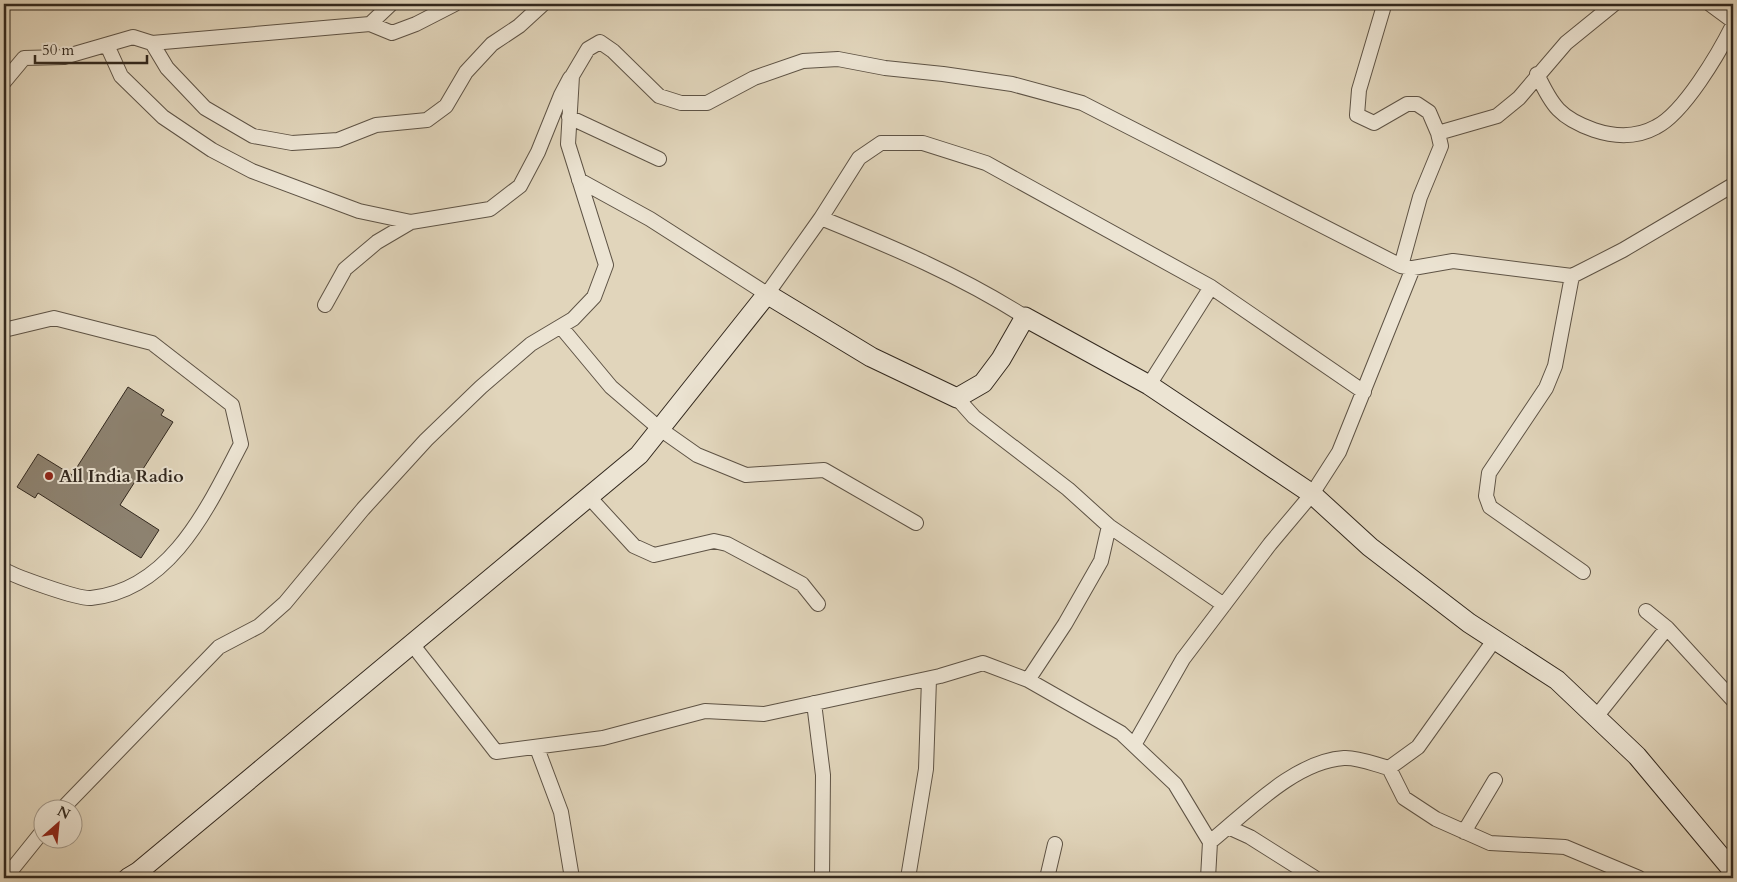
<svg xmlns="http://www.w3.org/2000/svg" width="1737" height="882" font-family="Cardo,serif">
<rect width="100%" height="100%" fill="#e1d5bb"/>
<filter id="stains"><feTurbulence type="fractalNoise" baseFrequency=".004" numOctaves="4"/><feColorMatrix values="0 0 0 0 .2 0 0 0 0 .09 0 0 0 0 .02 0 0 0 .5 -.17"/></filter>
<radialGradient id="worn" r=".72"><stop offset=".6" stop-color="#630" stop-opacity="0"/><stop offset="1" stop-color="#630" stop-opacity=".3"/></radialGradient>
<!-- building -->
<path fill="#8d8270" stroke="#32281e" d="M128,387L164,410L161,415L173,422L120,505L159,530L141,558L38,493L35,498L17,487L38,454L72,475Z"/>
<g fill="none" stroke-linecap="round" stroke-linejoin="round">
<!-- street casing -->
<g stroke="#5e5345" stroke-width="16">
<path id="street" d="M1710,4L1733,21
M1383,9L1359,90L1357,115L1374,123L1407,104H1417L1429,112L1438,133L1441,146L1420,197L1401,266L1413,268L1453,261L1572,276
M370,24L392,33L416,24L455,4
M152,43L167,68L205,108L253,136L292,143L338,140L376,125L427,120L446,106L466,72L492,44L519,26L543,4
M107,45L121,76L163,117L212,150L252,171L359,211L411,222L490,209L520,186L538,152L561,95L570,78
M1537,74C1552,106 1560,118 1594,130C1615,137 1636,138 1656,127C1684,113 1719,53 1733,25
M4,82L24,58L64,57L133,37L152,43L370,24L391,4
M569,117L659,159
M1438,133L1497,116L1519,98L1566,43L1614,4
M579,180L650,219L767,294L821,218C892,247 961,276 1025,317
M821,218L859,158L881,143H923L986,163L1211,287L1364,392
M325,305L345,269L377,242L411,222
M561,327L611,387L660,429L697,455L746,475L824,470L916,523
M4,330L54,318L152,343L232,405L241,444C208,507 171,590 91,598C77,599 17,577 4,570
M1149,385L1211,287
M957,398L974,417L1068,489L1109,526L1224,605
M589,497L634,546L654,555L714,541L727,544L802,584L818,604
M1583,572L1490,507L1486,496L1489,473L1546,388L1555,366L1572,276L1623,250L1733,185
M1646,611L1667,628L1733,700
M412,644L496,752L603,738L705,711L764,714L940,676L983,663L1028,680L1121,733L1175,784L1210,842L1208,878
M1028,680L1065,624L1101,561L1109,526
M814,703L823,775L822,878
M1596,717L1667,628
M1134,745L1183,659L1270,544L1312,494L1339,452L1413,268
M537,748L561,812L572,878
M1389,768L1404,798L1436,819L1490,843L1565,847L1639,878
M61,810L219,647L259,626L285,603L363,509L426,440L481,387L531,344L573,319L594,297L606,265L568,144L572,76L588,49L600,42L613,51L659,96L681,103H707L754,78L803,61L838,59L885,68L943,74L1012,84L1082,103L1401,266
M1228,827L1250,837L1315,878
M1464,832L1495,780
M1210,842C1247,812 1295,761 1344,758C1358,757 1376,765 1389,768L1418,747L1495,639
M5,878L42,832
M908,878L926,769L929,679
M1047,878L1055,844"/>
</g>
<!-- secondary casing -->
<g stroke="#32281e" stroke-width="21">
<path id="secondary" d="M128,878L138,872L639,455L767,294L871,357L957,398L983,383L1001,359L1025,317L1149,385L1312,494L1370,547L1469,623L1557,680L1637,756L1733,871"/>
</g>
<!-- street -->
<use href="#street" stroke="#ece4d3" stroke-width="14"/>
<!-- secondary -->
<use href="#secondary" stroke="#ece4d3" stroke-width="19"/>
</g>
<!-- markers -->
<circle fill="#8f2418" stroke="#ece4d3" stroke-width="2" cx="49" cy="476" r="5"/>
<g text-anchor="middle" stroke-width="4" stroke-linejoin="round" paint-order="stroke">
<!-- poi labels -->
<g font-size="18" font-weight="bold" fill="#32281e" stroke="#ece4d3" text-anchor="start">
<text x="59" y="482">All India Radio</text>
</g>
</g>
<!-- margin -->
<rect width="1737" height="882" fill="none" stroke="#e1d5bb" stroke-width="20"/>
<rect x="5" y="5" width="1727" height="872" fill="none" stroke="#32281e" stroke-width="2.5"/>
<rect x="10" y="10" width="1717" height="862" fill="none" stroke="#32281e"/>
<!-- north arrow -->
<g transform="translate(58 824) rotate(27)"><circle r="24" fill="#ece4d3" stroke="#a2998b"/>
<path d="M0-4L9 19L0 12L-9 19Z" fill="#8f2418"/>
<text y="-8" font-size="14" font-weight="bold" text-anchor="middle" fill="#32281e">N</text>
</g>
<!-- scale -->
<path d="M35 55v8h112v-8" fill="none" stroke="#32281e" stroke-width="2.5"/>
<text x="42" y="55" font-size="15" fill="#32281e" stroke="#ece4d3" stroke-width="4" paint-order="stroke">50 m</text>
<rect width="100%" height="100%" filter="url(#stains)"/>
<rect width="100%" height="100%" fill="url(#worn)"/>
</svg>
